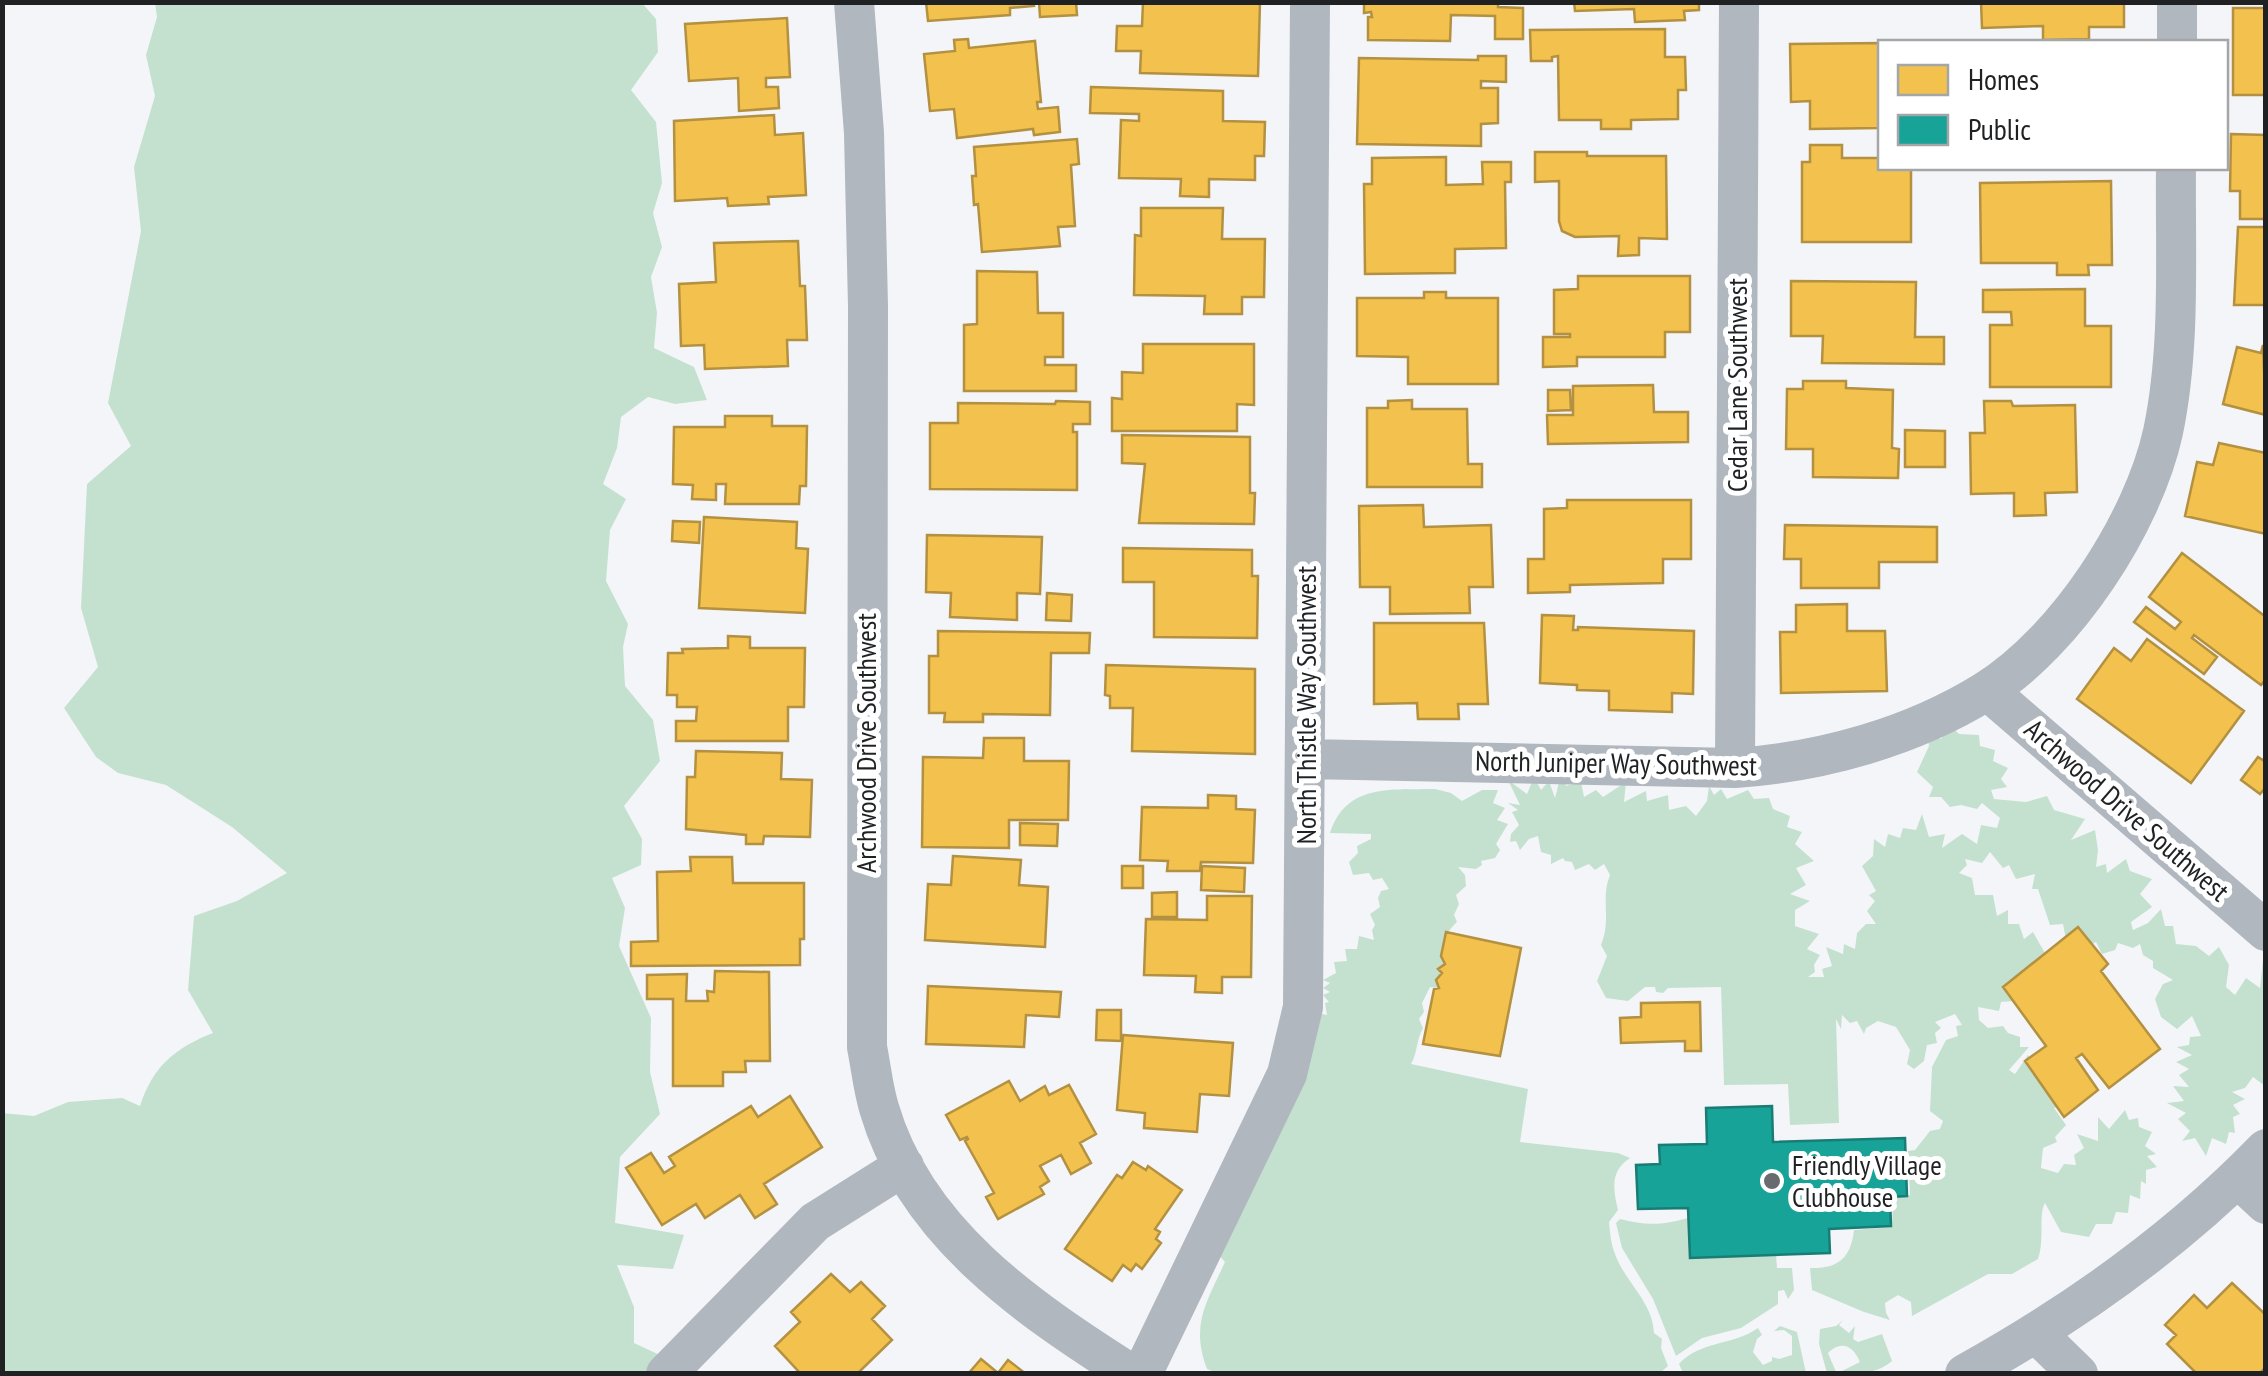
<svg xmlns="http://www.w3.org/2000/svg" width="2268" height="1376" font-family="'PT Sans Narrow',sans-serif">
<rect width="100%" height="100%" fill="#f4f5f9"/>
<!-- green -->
<path fill="#c4e1d0" d="M155,3H642L656,19L658,52L631,90L656,122L662,183L653,213L662,247L651,277L657,313L654,348L694,367L707,400L675,404L648,397L621,417L617,448L603,484L626,499L610,530L606,581L628,624L623,647L625,686L653,720L660,761L624,806L642,839L641,865L612,878L625,908L619,946L651,1018L650,1072L660,1114L620,1157L615,1223L684,1235L673,1269L617,1265L634,1307V1343L664,1357L649,1374L3,1373L2,1211H5L2,1208V1113L34,1116L68,1102L122,1098L140,1106C153,1066 175,1048 213,1033L188,990L194,916L237,901L287,873L232,827L166,785L118,773L96,757L64,708L98,667L81,608L87,484L131,446L108,403L141,231L134,167L155,96L146,55L157,17Z
M1950,725L1959,734L1979,735L1980,746L1995,750L1993,761L2008,768L2001,779L2007,787L1991,790L1994,799L2026,802L2047,796L2054,810L2085,819L2071,840L2095,830L2098,850L2096,867L2106,864L2107,873L2126,859L2130,871L2152,879L2140,894L2152,907L2131,922L2133,930L2148,923L2161,909L2165,926H2173L2176,944L2196,946L2209,956L2219,947L2229,965L2226,987L2235,995L2246,978L2260,988L2263,960L2265,962V1086L2253,1077L2245,1088L2232,1092L2245,1099L2233,1105L2240,1114L2233,1117L2235,1133L2229,1132L2226,1144L2212,1138L2206,1156L2195,1138L2182,1141L2190,1131L2178,1119L2186,1113L2167,1103L2184,1101L2173,1086L2189,1087L2179,1075L2189,1069L2176,1062L2192,1055L2177,1047L2189,1045L2190,1037L2201,1036L2192,1016L2177,1029L2161,1017L2155,999L2163,984L2173,980L2153,968V961L2143,955L2140,944L2133,948L2118,943L2115,950L2102,954L2096,942L2083,950L2066,940L2063,924L2050,925L2038,889H2032L2035,874L2016,879L2009,865L2003,868L1990,852L1982,863L1965,859L1967,865L1959,873L1972,878L1975,895H1993L1997,916L2008,910V924H2019L2024,939L2033,932L2046,955L2014,1001L2001,1002L1999,1011L1978,1007L1979,1020L1988,1028L2003,1026L2008,1033L2020,1037V1047H2029L2009,1070L2015,1074L2028,1055L2064,1105L2054,1108L2066,1125L2055,1137L2057,1142L2043,1148L2041,1168L2058,1173L2064,1164L2076,1165L2074,1155L2084,1148L2077,1134L2098,1141V1117L2109,1129L2125,1110L2129,1120L2138,1118L2139,1127L2152,1132L2145,1146L2156,1154L2147,1156L2157,1167L2146,1170V1184L2141,1181L2140,1199L2130,1195L2128,1213L2116,1212L2112,1224H2096L2089,1237L2061,1232L2045,1203C2038,1215 2045,1238 2038,1259L2012,1274H1988L1912,1316L1911,1302L1898,1295L1885,1303L1886,1313L1890,1320L1864,1312L1812,1290L1810,1268C1838,1269 1851,1258 1854,1230L1892,1227L1893,1198L1910,1195L1908,1151L1915,1150L1930,1131L1940,1129L1943,1121L1930,1111L1932,1067L1946,1040L1958,1036L1956,1026L1962,1025L1955,1014L1935,1022L1941,1028L1935,1033L1937,1043L1927,1045L1924,1061L1914,1069L1907,1064L1910,1050L1896,1027L1878,1021L1866,1028L1864,1034L1857,1021L1850,1023L1842,1015L1841,1029L1836,1019L1839,1123L1790,1125L1788,1084L1724,1085L1721,987L1668,988L1663,993L1656,992L1655,987H1645L1628,1001L1606,998L1597,981L1607,956L1601,945C1612,917 1600,900 1610,875L1604,864L1595,870L1589,864L1575,870L1572,862L1565,861L1563,858L1551,864V855L1541,852L1538,836L1529,839L1520,850L1516,841L1510,842L1511,834L1519,825L1512,812L1518,810L1508,803L1520,805L1508,780L1527,794L1534,777L1541,790L1549,781L1555,798L1562,771L1566,786L1581,782L1584,797L1596,790L1603,797L1626,782L1624,802L1646,791L1647,801L1668,795L1669,810L1686,806L1696,816L1707,801L1709,786L1714,795L1721,789L1727,799L1748,790L1754,799L1769,798L1773,809L1790,816L1787,827L1802,832L1795,844L1814,861L1796,868L1806,885L1790,894L1810,901L1795,910V926L1819,934L1807,949L1820,955L1814,965L1815,972L1808,977H1824L1822,969L1832,966L1826,947L1843,954L1844,944L1855,949L1857,933L1866,924H1876L1867,911L1875,901L1869,895L1876,891L1862,866L1873,856L1874,839L1885,847L1888,834L1900,838L1903,828L1916,830L1922,814L1929,837L1945,834L1942,848L1962,834L1977,844L1981,825L1997,828L2000,818L1982,803L1977,809L1961,805L1950,807L1941,797H1929L1933,787L1917,772L1929,746L1927,733L1941,739Z
M1435,789L1451,793L1462,801L1482,790H1498L1493,803L1505,808L1497,820L1508,824L1496,844L1500,850L1495,858L1481,861L1482,865L1476,869L1458,867L1465,875L1466,886L1456,895L1459,904L1454,915L1457,922C1445,933 1438,948 1445,964L1439,968L1442,973L1436,980L1439,988L1430,987L1422,1003L1424,1012L1419,1019L1423,1028C1416,1040 1418,1052 1411,1064L1528,1089L1520,1142L1618,1153L1630,1158C1610,1171 1613,1189 1618,1210L1609,1222C1610,1233 1611,1244 1615,1254C1625,1282 1653,1302 1654,1333L1662,1339L1661,1348L1668,1366L1659,1374L1217,1373L1207,1369C1190,1324 1207,1302 1225,1262L1215,1251L1317,1013L1327,1015L1325,1003L1329,1002L1323,995L1330,992L1323,988L1330,983L1323,980L1336,973L1334,962L1347,961L1345,949H1357L1359,936L1374,940L1372,930L1375,925L1370,914L1380,907L1378,898L1381,891L1389,889L1382,878L1373,880L1369,873L1353,875L1349,862L1358,853L1357,846L1371,839V834L1330,833C1346,783 1392,790 1435,789Z
M1688,1218L1690,1258L1776,1255L1777,1268H1792L1794,1290L1788,1299L1784,1290L1778,1291V1304L1741,1328L1702,1338L1676,1356L1653,1299L1622,1248L1616,1223L1620,1219C1646,1226 1663,1225 1688,1218Z
M1843,1320L1839,1325L1849,1333L1855,1326L1853,1339L1858,1342L1882,1334L1892,1361C1877,1374 1858,1374 1838,1373L1860,1362C1853,1345 1841,1340 1828,1353L1836,1372L1827,1373L1819,1344L1820,1329L1836,1326Z
M1780,1326L1797,1332L1806,1373H1683L1679,1364C1701,1340 1733,1346 1758,1328L1762,1335L1757,1339L1753,1352L1763,1365L1772,1361V1357L1779,1359L1792,1355V1336L1784,1330L1774,1331Z"/>
<!-- homes -->
<path fill="#f2c14e" stroke="#b39141" stroke-width="2.5" d="M926,2H1033L1034,6L1010,8V15L928,21Z
M1039,2H1076L1077,15L1040,17Z
M1143,2H1260L1258,76L1140,73L1141,51H1116L1117,26H1142Z
M1364,2H1498V7L1523,8V39H1495V16L1451,15L1450,41L1368,40V17H1372L1371,12L1364,13Z
M1574,2H1699V10L1684,11L1685,20L1635,22L1634,9L1575,11Z
M1981,2H2124V27H2089V39L2043,40V26L1982,28Z
M2233,8H2266V95H2233Z
M787,18L790,77L766,78V87H778L779,108L739,111L738,78L689,81L685,24Z
M1665,29V57H1685L1686,90H1678V119L1631,120V129H1601V120H1559L1558,56L1552,57V61H1531L1530,30Z
M968,39L969,48L1035,41L1041,102H1037L1038,109L1058,107L1060,132L1034,135L1033,129L957,138L954,109L930,111L924,54L955,51L954,40Z
M1880,43V128L1810,129V101L1791,102L1790,44Z
M1478,56H1506V82L1481,81V88H1498V123L1481,124V146L1357,144L1359,58L1478,60Z
M1091,87L1223,91V121L1265,122L1264,156H1255V180L1209,179V197L1180,196L1181,179L1119,178L1121,120L1139,121V114L1090,113Z
M774,115L775,135L803,133L806,195L768,197L769,204L728,206L727,198L675,201L674,121Z
M2231,134L2266,135V219H2240V191H2230Z
M1077,139L1079,164L1071,165L1075,226L1058,227L1060,246L982,252L978,204L974,205L972,176H976L974,147Z
M1810,145H1842V158H1880V168H1911V242H1802V162H1810Z
M1535,152H1587V156H1666L1667,239L1639,238V255L1618,256L1619,236L1575,237L1562,231L1559,221V181L1535,182Z
M1446,157V185L1483,184L1482,162H1511V182H1505L1506,248L1455,249V273L1365,274L1364,184H1372V158Z
M2111,181L2112,265H2088L2089,275H2057V263H1981L1980,183Z
M1141,208H1223L1222,239H1265L1264,297H1242V314H1204L1205,296L1134,295L1135,235L1141,236Z
M2238,227H2266V305H2234Z
M798,241L800,286H805L807,340H787L788,366L705,369L704,345L681,346L679,284L716,282L714,243Z
M977,271L1037,272L1038,313H1063V357H1045V365H1076V391H964V325L977,324Z
M1578,276H1690V332H1665V357H1577V366L1543,367V337H1570V334H1554V290L1578,289Z
M1791,281L1916,282L1915,337H1944V364L1822,363L1823,336H1791Z
M2085,289V326H2111V387H1990V325H2012L2011,312H1983V290Z
M1424,292H1446V298H1498V384H1408V357L1357,356V298H1424Z
M1143,344H1254V405L1237,404V431H1112V398L1122,399V372L1143,373Z
M2263,345L2266,415L2223,404L2237,347L2261,353Z
M1803,381H1846V388L1893,390L1892,448L1899,449L1898,478L1813,477V449H1786L1787,389H1803Z
M1653,385L1654,412H1688V442L1548,444L1547,415H1573V386Z
M1548,390H1570L1571,410L1548,411Z
M1412,400V409H1467L1468,464H1482V487H1367V408H1388V401Z
M1056,401L1090,402V424H1073V432H1077V490L930,489V423H958V403L1055,404Z
M1984,401H2011L2013,406L2075,405L2077,492L2045,493L2046,515L2014,516V493L1971,494L1970,433H1985Z
M725,416H772V426H807L806,486H800L799,504H725L726,484H716V500L692,499L693,485L673,484L674,427H725Z
M1905,430L1945,431V467H1905Z
M1122,435L1250,437V493H1255L1254,524L1139,523L1145,464L1122,463Z
M2219,443L2266,453V534L2185,516L2197,462L2213,465Z
M1567,500H1691V559H1663V583L1570,585V592L1528,593V559H1544V509L1567,508Z
M1423,505L1424,527L1491,525L1493,587H1469L1470,613L1390,614V587H1360L1359,506Z
M704,517L797,522L796,548L808,549L805,613L699,608Z
M673,521L700,522L699,543L672,541Z
M1785,525L1937,527V562H1879V588H1801V559H1784Z
M927,535L1042,537L1040,594L1017,593V620L950,617L951,593L926,592Z
M1123,548L1252,550V576H1258L1257,638L1154,637V582H1123Z
M2182,553L2266,617V679L2261,685L2194,635L2192,638L2217,657L2204,674L2134,622L2146,607L2175,629L2181,622L2149,597Z
M1047,593L1072,595L1071,621L1046,620Z
M1847,604V631H1885L1887,691L1781,693L1780,632H1796V605Z
M1542,615L1574,616L1573,630H1578V627L1694,631L1693,694L1672,693V712L1609,710V691L1577,690V685L1540,683Z
M1374,623H1484L1488,704H1458L1459,719H1418L1417,703L1374,704Z
M938,631L1090,633L1089,653H1051L1050,715L983,714V722H944L945,713H929V656H938Z
M728,636L750,637V648H805L804,707H788V741H676V721H696L697,707H677V695H667L668,653H683L682,649L728,648Z
M2147,639L2244,711L2191,783L2077,699L2114,648L2131,661Z
M1106,665L1255,669V754L1132,751L1133,708H1110V696L1105,695Z
M984,738H1024V761H1069L1068,820H1009V848L922,847L923,757L983,758Z
M696,751L782,753L781,779L812,780L810,837L764,836L763,844H746V835L686,829L687,777H695Z
M2258,757L2266,762V787L2260,794L2241,780Z
M1208,795L1236,796V809L1255,810L1253,863L1201,862L1200,871H1167L1168,861L1140,860L1142,807L1208,808Z
M1020,823L1058,824L1057,846L1020,845Z
M953,856L1021,860L1019,885L1048,887L1045,947L925,940L928,884L951,885Z
M690,857H732L733,883H804V939H800V965L631,966V942L658,941L657,872L691,871Z
M1122,866H1143V888H1122Z
M1202,866L1245,868L1244,892L1201,890Z
M1177,892V917H1152V893Z
M1207,896H1252L1251,977H1222V993L1195,992L1196,976L1144,975L1146,919L1207,920Z
M2078,927L2108,964L2101,971L2160,1049L2109,1088L2082,1054L2076,1058L2098,1090L2064,1117L2025,1061L2046,1046L2003,987Z
M1446,932L1521,948L1500,1056L1423,1044L1434,989L1439,988L1436,980L1442,973L1438,969L1445,964L1441,956Z
M715,971L769,972L770,1061H745L746,1072H723V1086H673V999H647V975L687,974L686,1001H708L707,991L714,992Z
M928,986L1061,992L1059,1017L1026,1015L1024,1047L926,1044Z
M1700,1002L1701,1051H1685V1041L1621,1043L1620,1018L1641,1017V1003Z
M1097,1010H1121V1041L1096,1040Z
M1123,1035L1233,1043L1229,1096L1200,1094L1197,1132L1144,1128L1145,1113L1117,1110Z
M1009,1081L1020,1101L1045,1086L1049,1095L1069,1085L1096,1134L1080,1143L1091,1163L1071,1174L1061,1155L1040,1166L1049,1181L1040,1187L1044,1194L998,1219L986,1197L994,1193L965,1141L968,1139L967,1137L960,1140L946,1115Z
M790,1096L822,1147L764,1184L777,1204L755,1218L740,1195L705,1218L696,1204L662,1225L626,1168L651,1153L664,1173L675,1166L669,1157L751,1106L758,1117Z
M1133,1162L1146,1170L1148,1166L1182,1190L1155,1229L1160,1232L1156,1239L1161,1243L1142,1269L1136,1264L1131,1271L1123,1265L1112,1281L1065,1249L1117,1175L1122,1178Z
M831,1274L850,1292L861,1282L885,1306L872,1319L892,1340L857,1374H801L775,1346L800,1322L791,1312Z
M2232,1283L2266,1315V1367L2259,1374H2197L2167,1344L2176,1335L2165,1325L2194,1295L2207,1308Z
M981,1359L998,1373L1008,1360L1026,1374H968Z"/>
<!-- public -->
<path fill="#17a398" stroke="#197c75" stroke-width="2.5" d="M1772,1106L1773,1142L1905,1138L1907,1196L1890,1197L1891,1226L1829,1229L1830,1253L1690,1258L1688,1208L1638,1209L1636,1165L1660,1164L1659,1145L1707,1144L1706,1108Z"/>
<g fill="none" stroke-linecap="round" stroke-linejoin="round">
<!-- street -->
<path stroke="#b0b7bf" stroke-width="40" d="M854,2L864,133L868,306L867,1047C871,1067 873,1088 879,1108C915,1232 1027,1308 1131,1374
M2177,42V2
M1987,690L2266,931
M1307,759L1735,768C1822,762 1912,737 1986,691C2066,641 2143,523 2163,432C2181,346 2175,255 2176,168
M1735,768L1739,2
M2238,1178L2266,1204
M2037,1334L2078,1374
M666,1374L815,1222L904,1166
M1142,1374L1287,1074L1303,1007L1310,2
M1965,1374C2075,1313 2178,1240 2266,1149"/>
</g>
<!-- markers -->
<circle fill="#6a6b6e" stroke="#fff" stroke-width="4" cx="1772" cy="1181" r="10"/>
<g text-anchor="middle" stroke-width="10" stroke-linejoin="round" paint-order="stroke">
<!-- street labels -->
<g font-size="28" fill="#1f2123" stroke="#fff">
<text transform="translate(1737 385) rotate(-90)" y="10">Cedar Lane Southwest</text>
<text transform="translate(1306 705) rotate(-90)" y="10">North Thistle Way Southwest</text>
<text transform="translate(866 743) rotate(-90)" y="10">Archwood Drive Southwest</text>
<text transform="translate(1616 763) rotate(1)" y="10">North Juniper Way Southwest</text>
<text transform="translate(2127 810) rotate(41)" y="10">Archwood Drive Southwest</text>
</g>
<!-- poi labels -->
<g font-size="28" fill="#1f2123" stroke="#fff" text-anchor="start">
<text x="1792" y="1175">Friendly Village<tspan x="1792" dy="32">Clubhouse</tspan></text>
</g>
</g>
<!-- border -->
<rect width="2268" height="1376" fill="none" stroke="#1f2123" stroke-width="10"/>
<!-- legend -->
<rect x="1878" y="40" width="350" height="130" fill="#ffffff" stroke="#a5a6a7" stroke-width="2.5"/>
<rect x="1898" y="65" width="50" height="30" fill="#f2c14e" stroke="#a5a6a7" stroke-width="2.5"/>
<text x="1968" y="90" font-size="30" fill="#1f2123">Homes</text>
<rect x="1898" y="115" width="50" height="30" fill="#17a398" stroke="#a5a6a7" stroke-width="2.5"/>
<text x="1968" y="140" font-size="30" fill="#1f2123">Public</text>
</svg>
